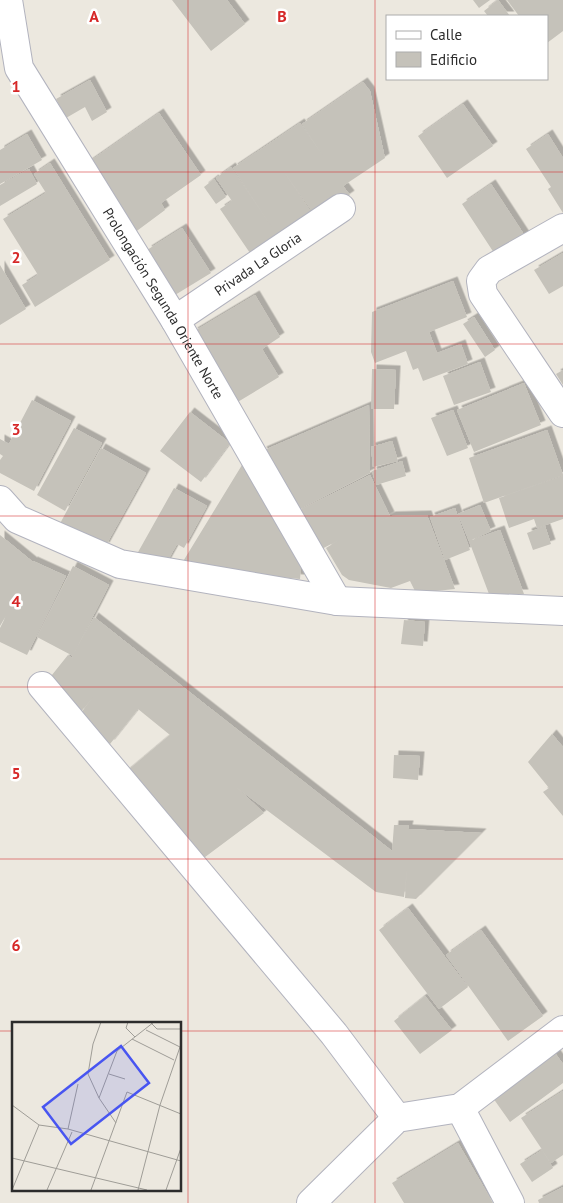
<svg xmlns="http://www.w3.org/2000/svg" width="563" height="1203" font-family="'PT Sans',sans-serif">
<defs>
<filter id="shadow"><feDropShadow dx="4.5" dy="-4.5" stdDeviation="0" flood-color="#0004"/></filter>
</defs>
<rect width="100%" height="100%" fill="#ece8df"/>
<!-- building -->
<path fill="#c5c2ba" filter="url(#shadow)" d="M172,0H227L245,24L211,51Z
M473,0H490L479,8Z
M498,0L510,16H488L484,11Z
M507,0H563V31L547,43V16H519Z
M90,80L107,112L92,121L85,107L66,118L56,99Z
M363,82L370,91L385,158L343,186L350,195L317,218L282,169L313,215L252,256L220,209L232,201L216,178L231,167L273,229L233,168L300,123L323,156L302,124Z
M463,104L493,146L447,178L418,136Z
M159,113L201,175L161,203L165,210L134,233L86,164Z
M27,134L42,160L0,184V150Z
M548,134L563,158V213L548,189L551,187L526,149Z
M50,163L110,260L35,307L22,285L38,275L3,219L46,193L34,174Z
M29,169L37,184L0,206V185Z
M214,179L226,197L216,204L204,187Z
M491,184L525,236L496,256L462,204Z
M182,228L211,273L175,295L147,250Z
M563,253V286L549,294L534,270Z
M0,265L26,309L0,325Z
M453,281L467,317L429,332L437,353L461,344L468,364L423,381L418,368L413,370L406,351L375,363L371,352L372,312Z
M255,295L280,337L262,349L279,377L236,403L193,332Z
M474,317L495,350L485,357L463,324Z
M480,362L491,392L454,405L443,376Z
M372,369L396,370L394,409H371Z
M563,370V385L556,374Z
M524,383L541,425L474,452L457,410Z
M32,400L71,421L34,491L0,473V460L3,456L0,454V439L9,444Z
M369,405L370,473L296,511L262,451Z
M453,410L468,448L447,456L431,418Z
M190,412L230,443L201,482L160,451Z
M74,428L102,443L65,511L37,495Z
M547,430L563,475L484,503L469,458Z
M392,441L398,461L373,467L371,447Z
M101,448L146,473L105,547L57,529Z
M402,461L406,476L376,485L372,471Z
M242,465L301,568L300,579L179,568Z
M370,475L390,516L379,522L391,516L427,515L455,589L416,593L410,581L391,588L349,580L342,575L326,548L339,540L316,552L296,512Z
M563,476V519L537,528L534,519L509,528L499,498Z
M174,488L207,506L184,548L177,544L163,569L137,554Z
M480,505L491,531L469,541L458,514Z
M455,508L470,550L445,560L430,517Z
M545,526L551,544L533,550L527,533Z
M500,530L524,594H489L469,541Z
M0,535L33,562V561L66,576L27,655L0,642V628L7,614L0,626Z
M73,566L109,585L74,653L94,617L392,851L394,825H409L408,829L482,833L416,899L405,898L407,868L404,897L376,892L236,787L264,813L197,863L120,777L170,735L138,709L110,744L77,718L93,697L80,713L48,680L68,655L72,658L73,656L37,637Z
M404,620L425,622L423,646L401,644Z
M552,734L563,747V816L543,792L549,788L528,762Z
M394,755L420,756L418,780L393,778Z
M408,908L468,987L439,1009L379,930Z
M481,930L543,1016L508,1041L446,955Z
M425,996L452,1030L420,1054L394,1021Z
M555,1053L563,1064V1083L510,1122L493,1098Z
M563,1091V1155L551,1163L521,1118Z
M458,1143L493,1203H404L392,1183Z
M542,1150L553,1168L532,1182L520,1164Z
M563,1187V1203H539L538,1200Z"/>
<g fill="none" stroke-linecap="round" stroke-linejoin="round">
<!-- street casing -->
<g stroke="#b2b3be" stroke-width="30">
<g id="street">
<path id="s1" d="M8,0L19,68L175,320L337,601"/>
<path d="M563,228L489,270L481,281L483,294L563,413"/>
<path id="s2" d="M175,320L341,208"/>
<path d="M0,500L17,519L120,564L337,601L563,611"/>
<path d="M42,686L334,1034L397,1118"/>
<path d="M460,1108L510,1203"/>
<path d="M311,1203L397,1118L460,1108L563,1030"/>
</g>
</g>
<!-- street -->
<use href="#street" stroke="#fff" stroke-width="28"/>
</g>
<!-- grid -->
<path fill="none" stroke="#d62828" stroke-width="1" stroke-opacity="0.55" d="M188,0V1203M375,0V1203M0,172H563M0,344H563M0,516H563M0,687H563M0,859H563M0,1031H14M180,1031H563"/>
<g text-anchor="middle" stroke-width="5" stroke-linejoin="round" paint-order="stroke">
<!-- street labels -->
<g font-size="14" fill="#2c2c2c" stroke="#fff">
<text dy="5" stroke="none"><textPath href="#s2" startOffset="100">Privada La Gloria</textPath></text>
<text dy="5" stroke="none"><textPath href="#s1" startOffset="345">Prolongación Segunda Oriente Norte</textPath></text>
</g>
</g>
<!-- overview -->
<g transform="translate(12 1022)">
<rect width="169" height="169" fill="#ece8df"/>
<path fill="none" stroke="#9f9d97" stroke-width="1" d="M89,0L81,22L76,52L87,76L104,101M116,0L114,6L123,15M138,0L145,7H169M120,17L162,38M97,52L113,57M87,76L105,29L142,0M0,83L27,103L56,107L169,139M56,107L66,62M0,136L135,168M0,168L27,103M35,168L60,110M79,168L115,70L169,92M126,168L148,83L168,25L134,8M154,168L169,126"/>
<path fill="#4855f1" fill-opacity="0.15" stroke="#4855f1" stroke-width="2.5" d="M109,24L137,61L59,122L31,85Z"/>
<rect width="169" height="169" fill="none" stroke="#2c2c2c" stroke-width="2.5"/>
</g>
<g font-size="16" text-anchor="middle" font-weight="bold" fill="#d62828" stroke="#fff" stroke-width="5" stroke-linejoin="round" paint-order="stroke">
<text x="94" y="22">A</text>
<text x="282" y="22">B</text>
<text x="16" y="92">1</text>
<text x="16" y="263">2</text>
<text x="16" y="435">3</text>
<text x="16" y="607">4</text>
<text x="16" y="779">5</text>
<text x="16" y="951">6</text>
</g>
<!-- legend -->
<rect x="386" y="15" width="162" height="65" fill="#ffffff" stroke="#ababab"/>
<rect x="396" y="31" width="25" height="8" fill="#ffffff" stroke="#ababab"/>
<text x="430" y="40" font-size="15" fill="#2c2c2c">Calle</text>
<rect x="396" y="52" width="25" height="15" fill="#c5c2ba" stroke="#ababab"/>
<text x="430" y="65" font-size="15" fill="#2c2c2c">Edificio</text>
</svg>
